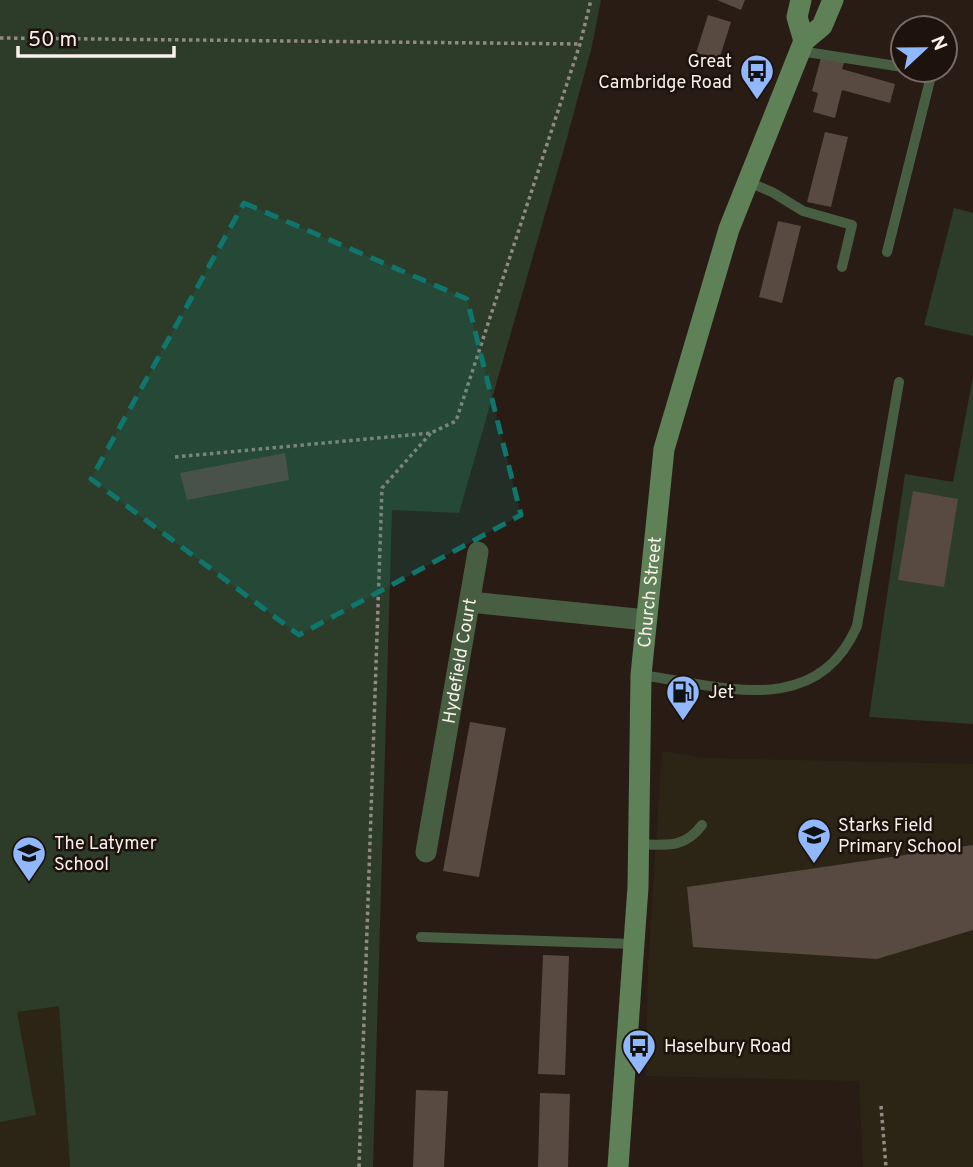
<svg xmlns="http://www.w3.org/2000/svg" width="973" height="1167" font-family="Overpass,sans-serif">
<rect width="100%" height="100%" fill="#281c15"/>
<!-- education -->
<path fill="#2c2515" d="M0,536L60,1006L70,1167H0Z
M662,751L704,758L973,764V1167H863L859,1081L646,1076L648,966Z"/>
<!-- green -->
<path fill="#2c3c29" d="M0,0H601L591,50L565,145L459,513L392,510L373,1167H70L59,1006L17,1012L36,1115L0,1122Z
M954,208L973,213V336L924,325Z
M973,377V724L869,717L905,474L953,482Z"/>
<!-- building -->
<path fill="#584941" d="M717,0H745L741,10Z
M708,15L731,22L719,60L696,53Z
M822,54L845,60L842,69L895,84L890,103L842,90L835,118L813,112L818,93L812,91Z
M825,132L848,137L831,207L807,202Z
M778,221L801,226L782,303L759,297Z
M285,453L289,480L187,500L180,473Z
M913,491L958,499L944,587L898,580Z
M470,722L506,728L479,877L443,871Z
M973,845V930L877,959L693,947L687,887Z
M543,955L569,956L565,1075L538,1074Z
M416,1090L448,1091L444,1167H413Z
M540,1093L570,1094L568,1167H538Z"/>
<g fill="none" stroke-linecap="round" stroke-linejoin="round">
<!-- path -->
<path stroke="#938983" stroke-width="3.5" stroke-dasharray="3.5 3.5" stroke-linecap="butt" d="M0,38L580,44
M175,457L431,433L456,421L580,44L591,0
M881,1106L886,1167
M359,1167L382,488L431,433"/>
<!-- lane -->
<path stroke="#485e43" stroke-width="10" d="M800,51L903,67
M748,182L772,192L803,211L852,225L842,267
M887,252L932,72L922,70
M641,675C722,686 816,720 857,626L899,382
M638,844C666,845 684,849 702,825
M421,937L633,944"/>
<!-- street -->
<g stroke="#485e43" stroke-width="21">
<path d="M470,602L646,620"/>
<path id="s1" d="M426,852L478,552"/>
</g>
<!-- secondary -->
<g stroke="#5f8157" stroke-width="21">
<path d="M801,0L797,17L804,41"/>
<path id="s2" d="M618,1167L638,887L641,675L664,449L729,229L804,41L822,26L833,0"/>
</g>
</g>
<!-- marked area -->
<path fill="#0f766e" fill-opacity="0.2" stroke="#0f766e" stroke-width="5" stroke-dasharray="14 9" stroke-linejoin="round" d="M244,203L467,299L521,515L299,635L91,479Z"/>
<!-- icons -->
<defs>
<g id="bus-pin" transform="scale(1.75)"><path d="M0 17L-7.5 6A9.5 9.5 0 1 1 7.5 6Z" fill="#91b8fd" stroke="#1e130c"/><path d="M-5-6H5V4H4V6H2V4H-2V6H-4V4H-5ZM-3.5-4V0h7V-4ZM-3.5 1.2v1.5H-2V1.2ZM2 1.2v1.5H3.5V1.2Z" fill="#111"/></g>
<g id="fuel-pin" transform="scale(1.75)"><path d="M0 17L-7.5 6A9.5 9.5 0 1 1 7.5 6Z" fill="#91b8fd" stroke="#1e130c"/><path d="M-5.5-6h7V0h2V4h1.3V-2.5L3-4.5l.8-.8L6-3V5H2.5V1h-1V6h-7ZM-4.2-4.7v3.2H.2V-4.7Z" fill="#111"/></g>
<g id="school-pin" transform="scale(1.75)"><path d="M0 17L-7.5 6A9.5 9.5 0 1 1 7.5 6Z" fill="#91b8fd" stroke="#1e130c"/><path d="M0-5L7-2L0 1L-7-2ZM-4 1L0 2.5L4 1V4Q0 6-4 4Z" fill="#111"/></g>
</defs>
<g fill-rule="evenodd">
<use href="#bus-pin" x="757" y="71"/>
<use href="#fuel-pin" x="683" y="692"/>
<use href="#school-pin" x="814" y="835"/>
<use href="#school-pin" x="29" y="853"/>
<use href="#bus-pin" x="639" y="1046"/>
</g>
<g text-anchor="middle" stroke-width="5" stroke-linejoin="round" paint-order="stroke">
<!-- poi labels -->
<g font-size="18" fill="#f9f0eb" stroke="#1e130c" text-anchor="start">
<text x="732" y="67" text-anchor="end">Great<tspan x="732" dy="21">Cambridge Road</tspan></text>
<text x="708" y="698">Jet</text>
<text x="838" y="831">Starks Field<tspan x="838" dy="21">Primary School</tspan></text>
<text x="54" y="849">The Latymer<tspan x="54" dy="21">School</tspan></text>
<text x="664" y="1052">Haselbury Road</text>
</g>
<!-- street labels -->
<g font-size="18" fill="#f9f0eb" stroke="#1e130c">
<text dy="6" stroke="none"><textPath href="#s2" startOffset="576">Church Street</textPath></text>
<text dy="6" stroke="none"><textPath href="#s1" startOffset="194">Hydefield Court</textPath></text>
</g>
</g>
<!-- north arrow -->
<g transform="translate(924 49) rotate(68)"><circle r="33" fill="#1e130c" stroke="#766b65" stroke-width="2"/>
<path d="M0-5L12 26L0 18L-12 26Z" fill="#91b8fd"/>
<text y="-10" font-size="19" font-weight="bold" text-anchor="middle" fill="#f9f0eb">N</text>
</g>
<!-- scale -->
<path d="M18 46v10h156v-10" fill="none" stroke="#f9f0eb" stroke-width="3.5"/>
<text x="28" y="46" font-size="21" fill="#f9f0eb" stroke="#1e130c" stroke-width="5" paint-order="stroke">50 m</text>
</svg>
